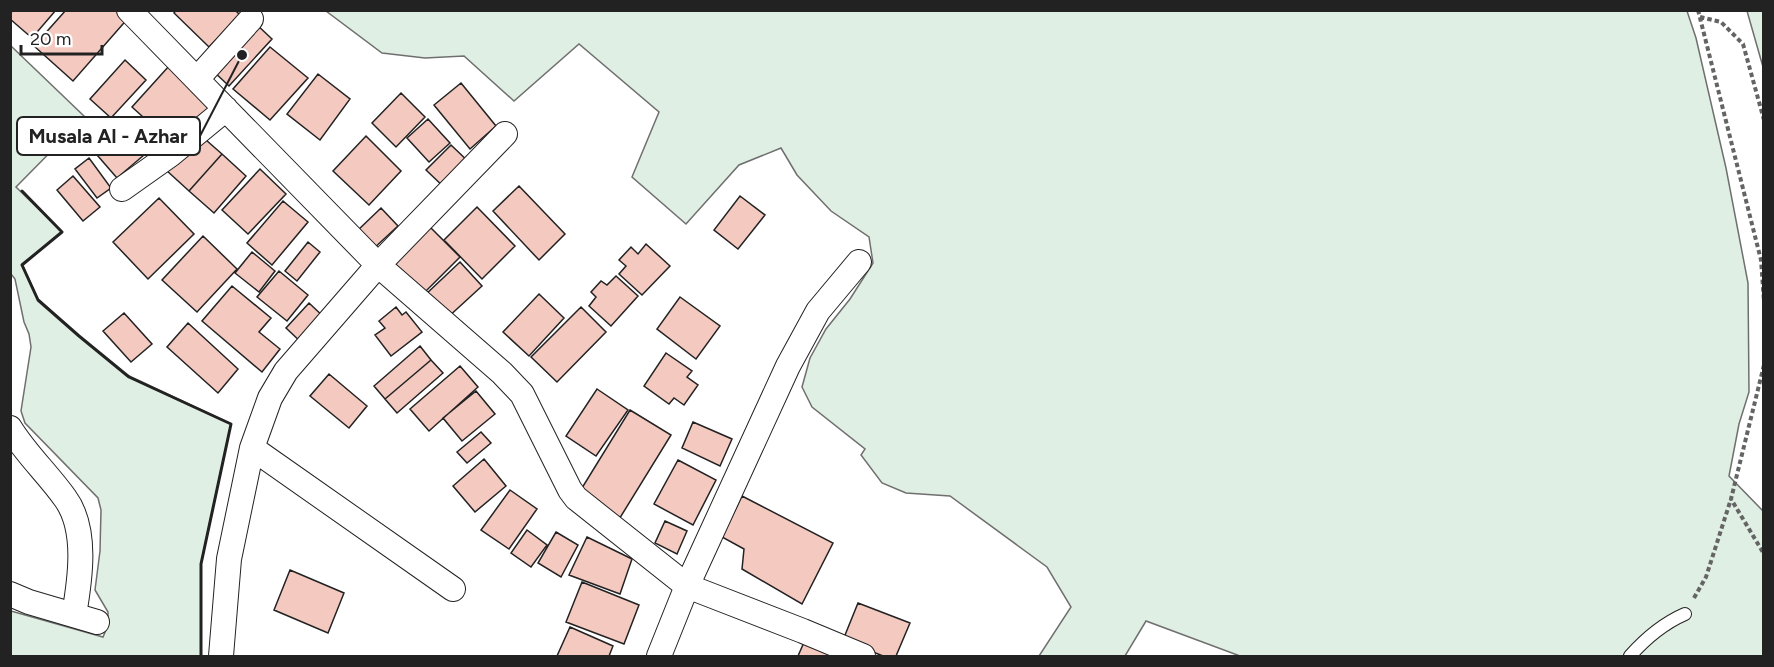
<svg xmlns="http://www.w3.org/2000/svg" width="1774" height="667" font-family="Figtree,sans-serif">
<rect width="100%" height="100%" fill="#fff"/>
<!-- green -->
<path fill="#e0efe3" stroke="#6f6f6f" stroke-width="1.5" d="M326,11H1687L1696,38L1726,168L1748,283L1749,392L1739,424L1729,476L1763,511V656H1240L1146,621L1125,656H1039L1071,607L1047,567L950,496L906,493L882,483L861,455L865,449L812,407L802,387L810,358L826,329L850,299L873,263L869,237L831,211L797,175L781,148L739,165L686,224L632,177L659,112L579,44L514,101L464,56L425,58L382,53Z
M1747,11H1763V67Z
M11,46L85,117L16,187L62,232L22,264L38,299L79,336L125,374L231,424L201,564V656H11V611L103,637L108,625V612L95,590L100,551L101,510L98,498L25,423L21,411L31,347L29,334L24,322L15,279L11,274Z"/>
<!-- building -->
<path fill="#f3c9c0" stroke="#222" stroke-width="1.5" d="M13,10H56L32,38L10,19V14Z
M66,10H125L130,16L73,81L34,46Z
M176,10H235L240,15L209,47L174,13Z
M255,23L272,39L229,86L212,70Z
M270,47L308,78L270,120L233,89Z
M125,60L146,80L111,118L90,99Z
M169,66L212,105L175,146L132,107Z
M318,74L350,99L320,140L287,114Z
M461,83L496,126L470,149L434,105Z
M401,93L425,117L396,147L372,123Z
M428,119L450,143L429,162L407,138Z
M118,125L144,155L117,178L91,148Z
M198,133L222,154L189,191L166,170Z
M366,136L401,171L369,205L333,171Z
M451,145L472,165L447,190L426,170Z
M222,154L246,176L214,213L189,191Z
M89,158L111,188L97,198L75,169Z
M260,169L286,194L248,234L222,210Z
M73,176L100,207L83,221L57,190Z
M519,186L565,234L539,260L493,211Z
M740,196L765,215L738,249L714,230Z
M159,198L194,234L148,279L113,242Z
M283,201L308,222L272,265L247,243Z
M477,207L515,246L482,279L444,240Z
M381,208L398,226L372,250L356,232Z
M429,226L460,257L422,295L391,263Z
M203,236L237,269L197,312L162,280Z
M308,242L320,252L297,281L285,271Z
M646,244L670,266L642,295L619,274L626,266L619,260L631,247L638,254Z
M252,252L275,271L259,292L235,273Z
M460,262L482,286L446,319L424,296Z
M279,271L308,295L287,321L257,297Z
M616,276L638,296L611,326L589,306L596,297L591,292L601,281L607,285Z
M232,286L271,318L259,332L280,349L262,372L202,321Z
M539,294L564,318L529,356L503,332Z
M680,297L720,326L696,359L657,329Z
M309,303L326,319L303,344L286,328Z
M396,307L402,315L406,312L422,332L391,356L375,335L385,328L379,321Z
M581,307L606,332L557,382L531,357Z
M124,313L152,344L131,362L103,331Z
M188,323L238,369L218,393L167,347Z
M420,346L431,360L385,399L374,386Z
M666,353L692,371L687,377L698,385L684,405L674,398L669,404L644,386Z
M431,360L443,373L397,413L385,399Z
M460,366L478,387L429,431L410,409Z
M329,374L367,406L349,428L310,396Z
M597,389L628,410L596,456L566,436Z
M476,391L495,414L462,441L443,418Z
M630,410L671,435L618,521L577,496Z
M693,422L732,439L720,466L682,448Z
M481,432L491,443L467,463L457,452Z
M484,459L506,486L475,512L453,486Z
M678,460L716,480L693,525L654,504Z
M510,490L537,509L509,549L481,530Z
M742,496L833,543L802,604L742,569L744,549L722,537Z
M665,521L687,531L677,554L655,543Z
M527,530L547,545L531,567L511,553Z
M556,532L578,545L561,577L538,563Z
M587,537L632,559L620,594L569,575Z
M290,570L344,593L328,633L274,610Z
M582,582L639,605L624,644L566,622Z
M858,603L910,623L896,656H883L843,640Z
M570,627L613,646L609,656H557Z
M805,640L837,656H798Z"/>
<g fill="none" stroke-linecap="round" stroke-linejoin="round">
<!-- lane casing -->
<g stroke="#222" stroke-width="14">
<path id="lane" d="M1630,656C1646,638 1662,624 1685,614"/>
</g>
<!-- street casing -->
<g stroke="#222" stroke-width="26">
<path id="street" d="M129,10L378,265L502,373L522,394L570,490L576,498L687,586L659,656
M197,79L251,19
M122,189L170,155L226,109
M859,262L818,311L788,366L687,586L803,631L863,656
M10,428C26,454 48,474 65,498C88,529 80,580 74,615
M252,448L453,589
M10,594L29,602L97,622
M221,656L229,559L252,448L270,398L286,371L378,265L505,134"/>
</g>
<!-- path -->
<path stroke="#646464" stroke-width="4" stroke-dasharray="4.5 3" stroke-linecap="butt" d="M1698,10L1761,260L1764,301
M1700,17L1721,22L1743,44L1764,120
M1764,365L1731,499L1764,554
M1694,598L1706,577L1731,499"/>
<!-- lane -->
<use href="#lane" stroke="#fff" stroke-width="12"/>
<!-- street -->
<use href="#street" stroke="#fff" stroke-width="24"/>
<!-- wall -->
<path stroke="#222" stroke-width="3" d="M22,191L62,232L22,265L38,300L79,336L129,377L231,424L201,564V656"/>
</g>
<!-- callouts -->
<path fill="none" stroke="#222" stroke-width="2" d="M242 55L200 136"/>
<circle fill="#222" stroke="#fff" stroke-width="2" cx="242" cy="55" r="6"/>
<rect fill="#fff" stroke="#222" stroke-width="2" x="17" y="117" width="183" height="38" rx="6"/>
<g font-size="20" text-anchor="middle" font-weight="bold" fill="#222">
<text x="108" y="143">Musala Al - Azhar</text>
</g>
<!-- border -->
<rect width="1774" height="667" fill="none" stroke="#222222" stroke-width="24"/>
<!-- scale -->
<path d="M21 45v9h81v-9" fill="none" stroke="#222222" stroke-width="3"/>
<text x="30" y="45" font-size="18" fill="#222222" stroke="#ffffff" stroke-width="4.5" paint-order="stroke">20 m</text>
</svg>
